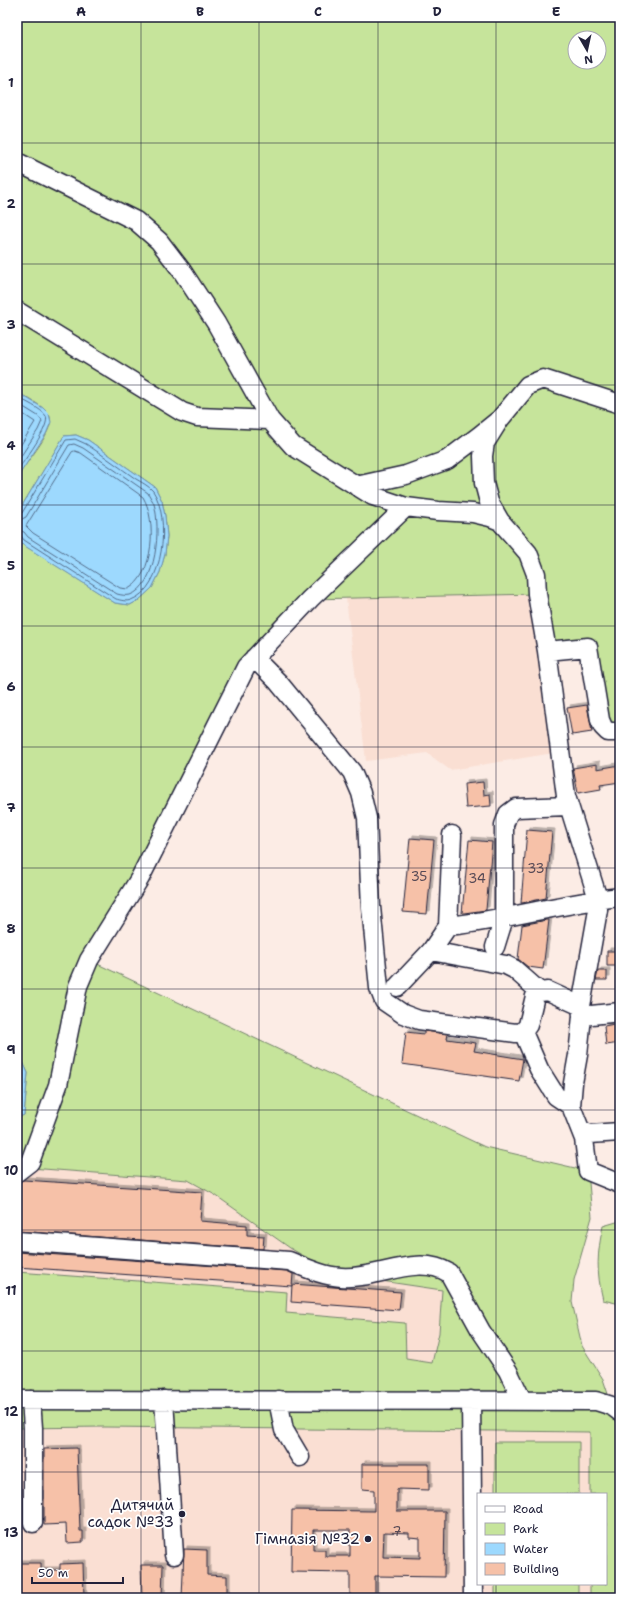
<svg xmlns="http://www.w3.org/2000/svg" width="637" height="1615" font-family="'Shantell Sans',sans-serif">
<defs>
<filter id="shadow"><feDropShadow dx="3" dy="-3" stdDeviation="0" flood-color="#0004"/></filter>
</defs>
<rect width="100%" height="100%" fill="#fcece5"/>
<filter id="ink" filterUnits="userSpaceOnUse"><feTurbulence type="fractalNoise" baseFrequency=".025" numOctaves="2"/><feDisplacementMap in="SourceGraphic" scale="8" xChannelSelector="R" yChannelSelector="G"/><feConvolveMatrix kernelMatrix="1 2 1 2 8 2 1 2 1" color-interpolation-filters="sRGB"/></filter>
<g filter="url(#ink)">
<!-- built -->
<path fill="#fadfd3" d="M537,594L560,752L450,770L427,753L366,761L346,598Z
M17,1167L188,1180L215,1195L290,1248L317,1264L368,1279L442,1290L439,1333L432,1363L406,1360L405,1323L286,1313L287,1292L17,1272Z
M105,1427L590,1432V1494H478V1584H590V1598H17V1428Z"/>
<!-- green -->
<path fill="#c6e49b" stroke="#74836b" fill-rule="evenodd" d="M17,17H620V169L618,179L620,187V732H608L603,727L600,720L588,647L547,651L537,594L310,599L246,667L140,878L89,960L485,1147L588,1171L592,1217L574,1280L572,1302L582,1346L603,1379L612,1406L620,1412V1598H590V1584H606V1494H590V1432L105,1427L17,1428V1400H147L17,1395V1272L287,1292L286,1313L405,1323L406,1359L432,1363L439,1333L442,1290L368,1279L317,1264L290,1248L215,1195L188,1180L17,1167V1118L24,1115L28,1073L17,1049V535L21,543L115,603L130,605L139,600L152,588L160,572L165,554L167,536L165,516L162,501L155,487L88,440L76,435L64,436L17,514C17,505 14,484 18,477C24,463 60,427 48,413C40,404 27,398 17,392V169L135,226L156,246L178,274L244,381L270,437L351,491L371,501L403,506L373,496L293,446L270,420L216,323L182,271L159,241L136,221L17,162ZM575,38H599V62H575Z
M620,1221V1304L603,1300C596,1271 597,1254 603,1226Z
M495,1442H579V1494H495Z
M495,1584H578V1598H495Z"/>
<!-- water -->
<path fill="#9dd9fe" stroke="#6c90b0" d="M17,392L43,408L49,414L51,422L46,434L17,478Z
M76,435L88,440L155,487L162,501L165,516L167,536L165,554L160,572L152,588L139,600L130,605L115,603L20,543L17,535V514L64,436Z
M17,1049L28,1073L24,1115L17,1118Z"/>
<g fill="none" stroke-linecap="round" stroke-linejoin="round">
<!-- shore -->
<path stroke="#536b89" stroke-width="1" d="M17,397C24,401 42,409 46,416C51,426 23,462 17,471
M17,403L38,416L42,421L38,430L17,462
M17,410L35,422L17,451
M75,451L81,453L143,497C157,520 154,576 128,589L120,588L33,533L26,526L72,452Z
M17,515L22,513L66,440L75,439L86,444C103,455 119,467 136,479C141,482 149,486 153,491C171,517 164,589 131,600C126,602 120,600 116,599L24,540L21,536L17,535
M17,520L22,519L26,517L69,445L74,444L83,448L148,493C150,497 153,501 154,504C161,527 157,586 130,595C126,596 121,595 117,594L28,537L24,532L17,530
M17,1059L23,1074L20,1111L17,1113"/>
</g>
<!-- building -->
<path fill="#f6c1a8" stroke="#22223b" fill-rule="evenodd" filter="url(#shadow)" d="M587,705L592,732L572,735L567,708Z
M597,764V769L620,765V782L600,785L601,789L578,793L573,768Z
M483,782L484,795L490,794L491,806L466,808L464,784Z
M527,830L552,832L546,898L522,903H521Z
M410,838L434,840L427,914L403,912Z
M469,840L492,842L486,910L464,913H462Z
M547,920H549L543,969L528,967L518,959L522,925Z
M607,951H618L617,966H607Z
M598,971H607V980H596Z
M620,1023V1043L606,1045L604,1026Z
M424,1031L448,1034L447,1039L476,1043L474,1051L523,1059L519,1081L402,1064L406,1032L424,1034Z
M24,1180L202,1192L200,1221L247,1225V1235L264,1236L263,1249L17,1231V1182Z
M17,1252L287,1271L293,1274L292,1286L17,1267Z
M292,1284L401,1292L399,1310L291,1302Z
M77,1448L80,1531H83V1542L67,1543L66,1524L44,1525V1449Z
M362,1464H429V1490L397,1489V1511H445L444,1577L375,1576V1598H350V1573L291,1572L292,1510L374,1511V1490L362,1489ZM313,1530H350V1556H325V1550H313ZM384,1532L409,1533V1537L420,1538V1558L383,1557Z
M184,1549L207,1550V1575L227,1576V1598H182Z
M17,1563H41V1570H60V1564L83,1563L84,1598H18Z
M141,1565H163L162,1598H142Z"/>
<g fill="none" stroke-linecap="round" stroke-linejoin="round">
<!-- minor casing -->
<g stroke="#22223b" stroke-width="21">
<path id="minor" d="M17,162L136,221L159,241L182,271L216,323L270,420L293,446L373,496L406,507L438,511L473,513L490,517L500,521
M17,311L182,412L197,417L270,420
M500,419L485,443L483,456L484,483L489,502L500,521L528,553L536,574L537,594L547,651L566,796L598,899V910L581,1006L582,1016L578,1055L573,1083L571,1106L584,1139L588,1171L620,1184
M356,486L406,475L447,460L479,436L500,419L528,385L543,379L620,404
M547,651L588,647L600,720L603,727L608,732H620
M254,658L278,682L352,772L361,793L367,818L371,907L379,988L384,1001L403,1014L419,1020L516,1033L523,1032L528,1025L535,996L540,992L548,991L581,1006
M448,926L452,835
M495,947L504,918V825L508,814L516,808L568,806
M431,951L448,926C506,920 562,903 620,897
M397,987L431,951L506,965L514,969L540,992
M582,1016L620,1012
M523,1032L539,1069L556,1096L571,1106
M582,1131L590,1134L620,1132
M17,1172L30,1162L58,1085L78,986L89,960L140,878L246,667L310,599L406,507
M17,1241L289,1261C306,1268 323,1276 341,1277C376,1280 417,1253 449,1273L481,1331L508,1371L522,1400
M17,1400L596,1401L612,1406L620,1412
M31,1400L33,1428V1523
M164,1400L174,1555
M278,1400L284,1430L300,1457
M471,1400L473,1598"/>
</g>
<!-- minor -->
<use href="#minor" stroke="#fff" stroke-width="18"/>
</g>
</g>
<!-- grid -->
<path fill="none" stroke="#22223b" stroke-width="1" stroke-opacity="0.55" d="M141,17V1598M259,17V1598M378,17V1598M496,17V1494M17,143H620M17,264H620M17,385H620M17,505H620M17,626H620M17,747H620M17,868H620M17,989H620M17,1110H620M17,1230H620M17,1351H620M17,1472H620M496,1584V1598"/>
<!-- markers -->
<g fill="#22223b" stroke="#fff" stroke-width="1.5">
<circle cx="182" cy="1514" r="4"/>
<circle cx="368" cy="1539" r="4"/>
</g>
<g text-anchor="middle" stroke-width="3.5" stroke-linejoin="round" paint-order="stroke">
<!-- number labels -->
<g font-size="13" fill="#574a56">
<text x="536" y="873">33</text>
<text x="419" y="881">35</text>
<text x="477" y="883">34</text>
<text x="397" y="1536">7</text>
</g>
<!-- poi labels -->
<g font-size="15" fill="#22223b" stroke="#fff" text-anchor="end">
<text x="174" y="1510">Дитячий<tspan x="174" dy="17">садок №33</tspan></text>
<text x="360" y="1544">Гімназія №32</text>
</g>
</g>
<!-- margin -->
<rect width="637" height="1615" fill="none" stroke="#fff" stroke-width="44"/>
<!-- legend -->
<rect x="477" y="1493" width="130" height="92" fill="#ffffff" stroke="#a7a7b1"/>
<rect x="485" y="1506" width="20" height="6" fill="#ffffff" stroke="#a7a7b1"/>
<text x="513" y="1513" font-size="12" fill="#22223b">Road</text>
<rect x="485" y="1523" width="20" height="12" fill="#c6e49b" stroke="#a7a7b1"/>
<text x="513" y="1533" font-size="12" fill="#22223b">Park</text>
<rect x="485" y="1543" width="20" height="12" fill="#9dd9fe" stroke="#a7a7b1"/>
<text x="513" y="1553" font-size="12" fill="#22223b">Water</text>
<rect x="485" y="1563" width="20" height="12" fill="#f6c1a8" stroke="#a7a7b1"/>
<text x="513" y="1573" font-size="12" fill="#22223b">Building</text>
<!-- north arrow -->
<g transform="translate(587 50) rotate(171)"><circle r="19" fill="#ffffff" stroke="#a7a7b1"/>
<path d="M0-3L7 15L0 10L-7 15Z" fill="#22223b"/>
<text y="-6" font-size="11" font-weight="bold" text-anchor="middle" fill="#22223b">N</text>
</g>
<!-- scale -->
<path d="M32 1577v6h91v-6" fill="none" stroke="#22223b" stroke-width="2"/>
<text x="38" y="1577" font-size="12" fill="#22223b" stroke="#ffffff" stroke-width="3" paint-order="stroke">50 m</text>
<rect x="22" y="22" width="593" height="1571" fill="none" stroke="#22223b" stroke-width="1.5"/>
<g font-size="13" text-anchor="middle" font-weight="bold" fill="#22223b">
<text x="81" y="16">A</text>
<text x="200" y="16">B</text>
<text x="318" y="16">C</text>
<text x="437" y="16">D</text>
<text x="556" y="16">E</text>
<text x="11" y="87">1</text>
<text x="11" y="208">2</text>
<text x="11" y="329">3</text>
<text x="11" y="450">4</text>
<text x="11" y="570">5</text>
<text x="11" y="691">6</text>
<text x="11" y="812">7</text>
<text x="11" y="933">8</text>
<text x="11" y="1054">9</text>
<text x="11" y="1175">10</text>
<text x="11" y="1295">11</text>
<text x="11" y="1416">12</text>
<text x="11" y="1537">13</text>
</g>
</svg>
